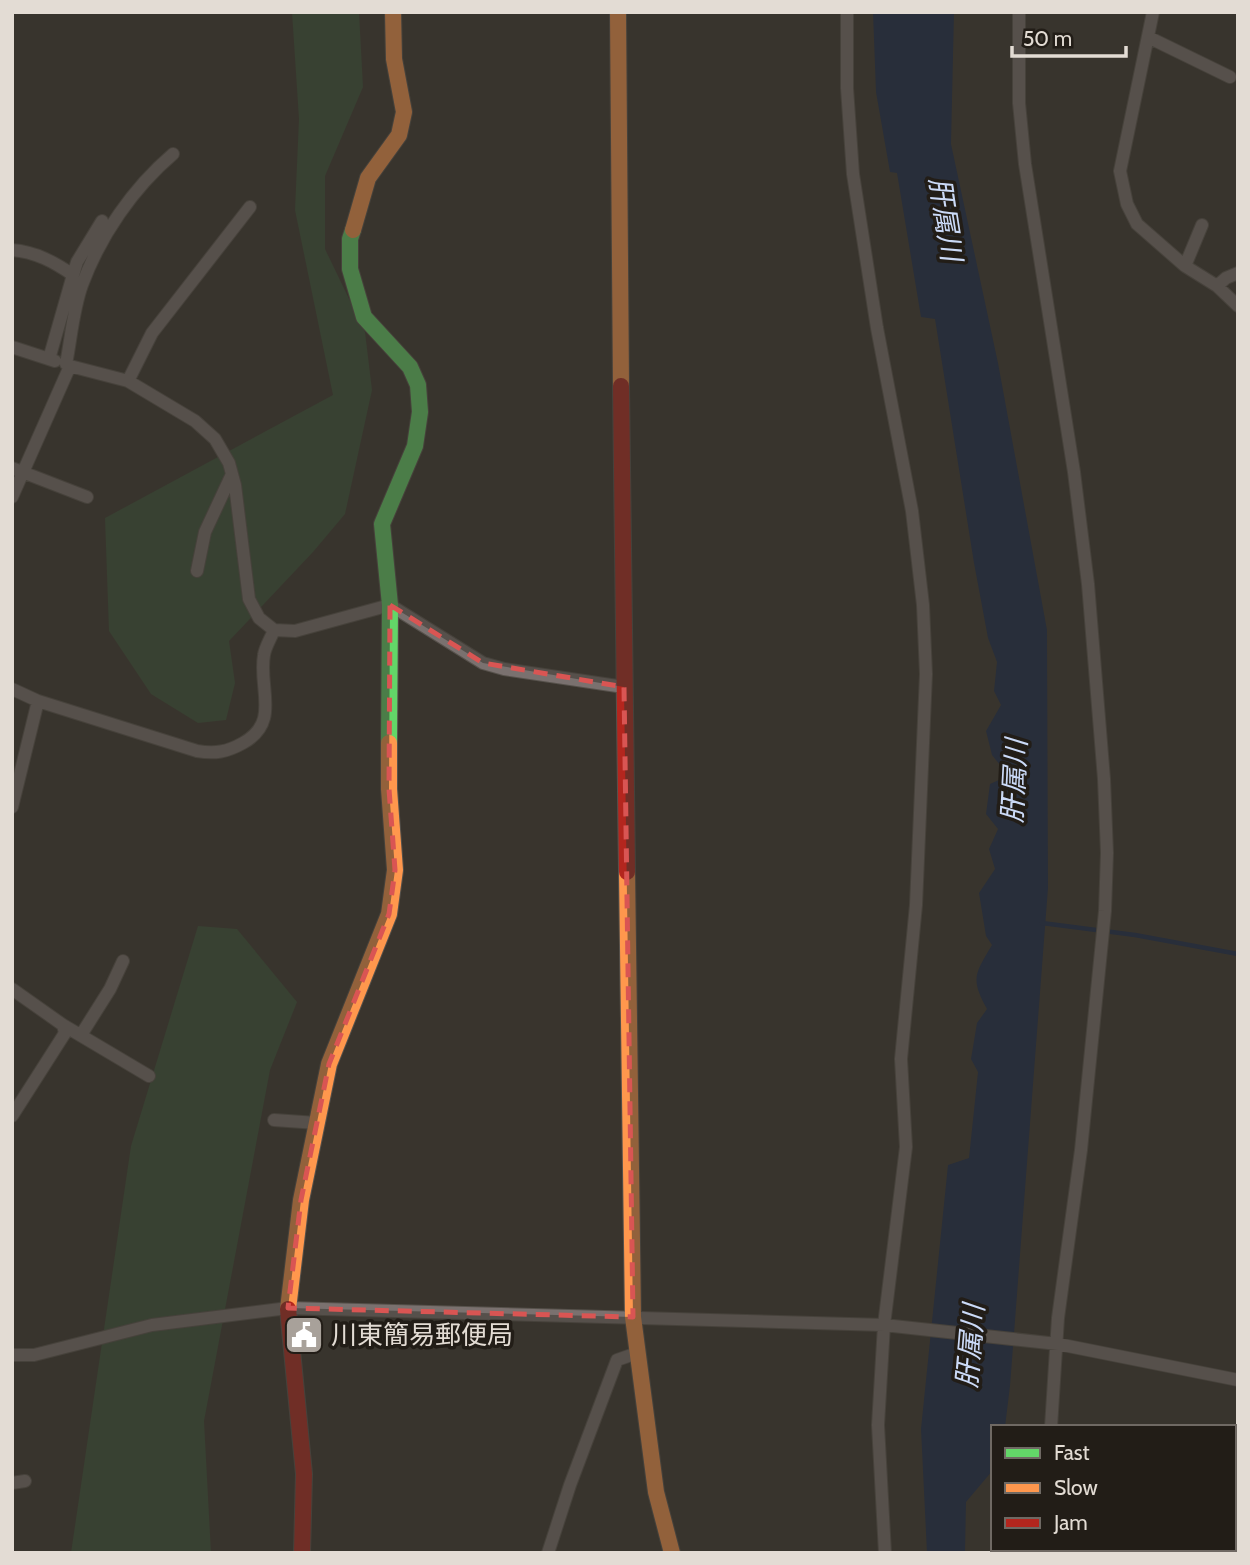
<svg xmlns="http://www.w3.org/2000/svg" width="1250" height="1565" font-family="Cabin,'Noto Sans JP',sans-serif">
<rect width="100%" height="100%" fill="#39342d"/>
<!-- green -->
<path fill="#385038" d="M292,12H359L363,87L325,176V249L365,332L372,390L345,514L313,552L229,641L235,683L226,720L198,723L151,694L109,631L105,518L333,395L295,210L299,119Z
M198,926L237,929L297,1002L270,1070L204,1421L211,1553H71L131,1146Z"/>
<!-- water -->
<path fill="#152649" d="M873,12H954L951,144L998,363L1047,630L1048,888L1010,1386L1005,1427H993V1470L966,1502L965,1553H927L921,1429L948,1165L969,1158L978,1072L971,1059L977,1023L987,1009C970,978 975,974 992,945L986,936L979,893L995,869L989,849L998,829L986,814L990,784L1001,779L1004,770L992,755L986,731L1001,705L994,691L997,662L988,638L974,563L935,319L921,317L897,173L890,172L876,92Z"/>
<g fill="none" stroke-linecap="round" stroke-linejoin="round">
<!-- stream -->
<path stroke="#152649" stroke-width="4.5" d="M1042,923L1135,935L1238,954"/>
<!-- street casing -->
<g stroke="#57524c" stroke-width="14">
<path id="street" d="M847,12V88L853,174L877,328L912,511L923,605L926,674L916,905L901,1059L906,1147L884,1325L878,1425L885,1553
M1019,12V103L1025,164L1074,472L1088,584L1104,779L1107,853L1105,911L1081,1150L1058,1318L1051,1427
M1153,12L1120,171L1127,204L1137,224L1185,266L1217,286L1238,306
M1148,37L1230,77
M12,250C36,252 54,262 73,275L49,359
M1185,266L1202,225
M73,275L77,262L102,221
M1217,286L1226,278L1238,273
M12,347L55,361
M66,364C71,339 73,310 82,285C100,236 133,188 173,154
M128,381L152,333L250,207
M12,468L87,497
M12,497L70,366L128,381L195,421L215,439L229,463L235,485L249,599L259,618L274,630L295,631L390,605L483,663L504,669L624,687
M197,571L205,532L232,474
M12,689L38,701L197,751C215,754 227,752 243,743C281,722 258,688 264,655C265,647 271,638 274,630
M12,807L38,701
M12,989L63,1025L65,1033L12,1116
M63,1025L149,1076
M81,1035L110,989L123,961
M274,1120L317,1123
M12,1355H34L152,1325L288,1308L884,1325L1058,1344L1238,1380
M12,1483L25,1481
M1054,1549L1055,1553
M548,1553L570,1485L617,1360L637,1353"/>
</g>
<!-- fast casing -->
<g stroke="#57524c" stroke-width="18">
<path id="fast" d="M353,230L350,239V269L364,317L410,367L418,385L420,412L415,446L382,524L390,605L389,743"/>
</g>
<!-- slow casing -->
<g stroke="#57524c" stroke-width="18">
<path id="slow" d="M618,12L621,386
M353,230L368,178L399,135L404,112L394,59L393,12
M627,872L633,1317L656,1492L672,1553
M288,1309L301,1200L329,1064L389,914L395,870L389,789V743"/>
</g>
<!-- jam casing -->
<g stroke="#57524c" stroke-width="18">
<path id="jam" d="M621,386L627,872
M288,1309L304,1474L302,1553"/>
</g>
<!-- street -->
<use href="#street" stroke="#7a716f" stroke-width="12"/>
<!-- fast -->
<use href="#fast" stroke="#63d668" stroke-width="16"/>
<!-- slow -->
<use href="#slow" stroke="#ff974d" stroke-width="16"/>
<!-- jam -->
<use href="#jam" stroke="#b3261e" stroke-width="16"/>
</g>
<!-- marked area -->
<path d="M0 0H1250V1565H0ZM390,605L483,663L624,687L633,1317L288,1308L301,1200L329,1064L389,914L395,870L389,789Z" fill="#39342d" fill-opacity=".55" fill-rule="evenodd"/>
<path fill="none" stroke="#d95553" stroke-width="5" stroke-dasharray="14 9" stroke-linejoin="round" d="M390,605L483,663L624,687L633,1317L288,1308L301,1200L329,1064L389,914L395,870L389,789Z"/>
<!-- icons -->
<defs>
<g id="civic-square" transform="scale(2.0125)"><rect x="-9" y="-9" width="18" height="18" rx="4" fill="#a8a19a" stroke="#221d17"/><path d="M-.6-6.5H3V-4.5H.6V-3L4-1V1h2V6H-6V1h2V-1L-.6-3ZM-1.2 2.5V6h2.4V2.5Z" fill="#fff"/></g>
</defs>
<g fill-rule="evenodd">
<use href="#civic-square" x="304" y="1335"/>
</g>
<g text-anchor="middle" stroke-width="7" stroke-linejoin="round" paint-order="stroke">
<!-- poi labels -->
<g font-size="26" fill="#e3dcd4" stroke="#221d17" text-anchor="start">
<text x="331" y="1344">川東簡易郵便局</text>
</g>
<!-- water labels -->
<g font-size="28" font-style="italic" fill="#cbdaf7" stroke="#221d17">
<text transform="translate(946 219) rotate(81)" y="10">肝属川</text>
<text transform="translate(1014 781) rotate(-87)" y="10">肝属川</text>
<text transform="translate(970 1346) rotate(-85)" y="10">肝属川</text>
</g>
</g>
<!-- border -->
<rect width="1250" height="1565" fill="none" stroke="#e3dcd4" stroke-width="28"/>
<!-- legend -->
<rect x="991" y="1425" width="245" height="126" fill="#221d17" stroke="#6f6963" stroke-width="2"/>
<rect x="1005" y="1448" width="35" height="10" fill="#63d668" stroke="#6f6963" stroke-width="2"/>
<text x="1054" y="1460" font-size="21" fill="#e3dcd4">Fast</text>
<rect x="1005" y="1483" width="35" height="10" fill="#ff974d" stroke="#6f6963" stroke-width="2"/>
<text x="1054" y="1495" font-size="21" fill="#e3dcd4">Slow</text>
<rect x="1005" y="1518" width="35" height="10" fill="#b3261e" stroke="#6f6963" stroke-width="2"/>
<text x="1054" y="1530" font-size="21" fill="#e3dcd4">Jam</text>
<!-- scale -->
<path d="M1012 46v10h114v-10" fill="none" stroke="#e3dcd4" stroke-width="3.5"/>
<text x="1023" y="46" font-size="21" fill="#e3dcd4" stroke="#221d17" stroke-width="5" paint-order="stroke">50 m</text>
</svg>
